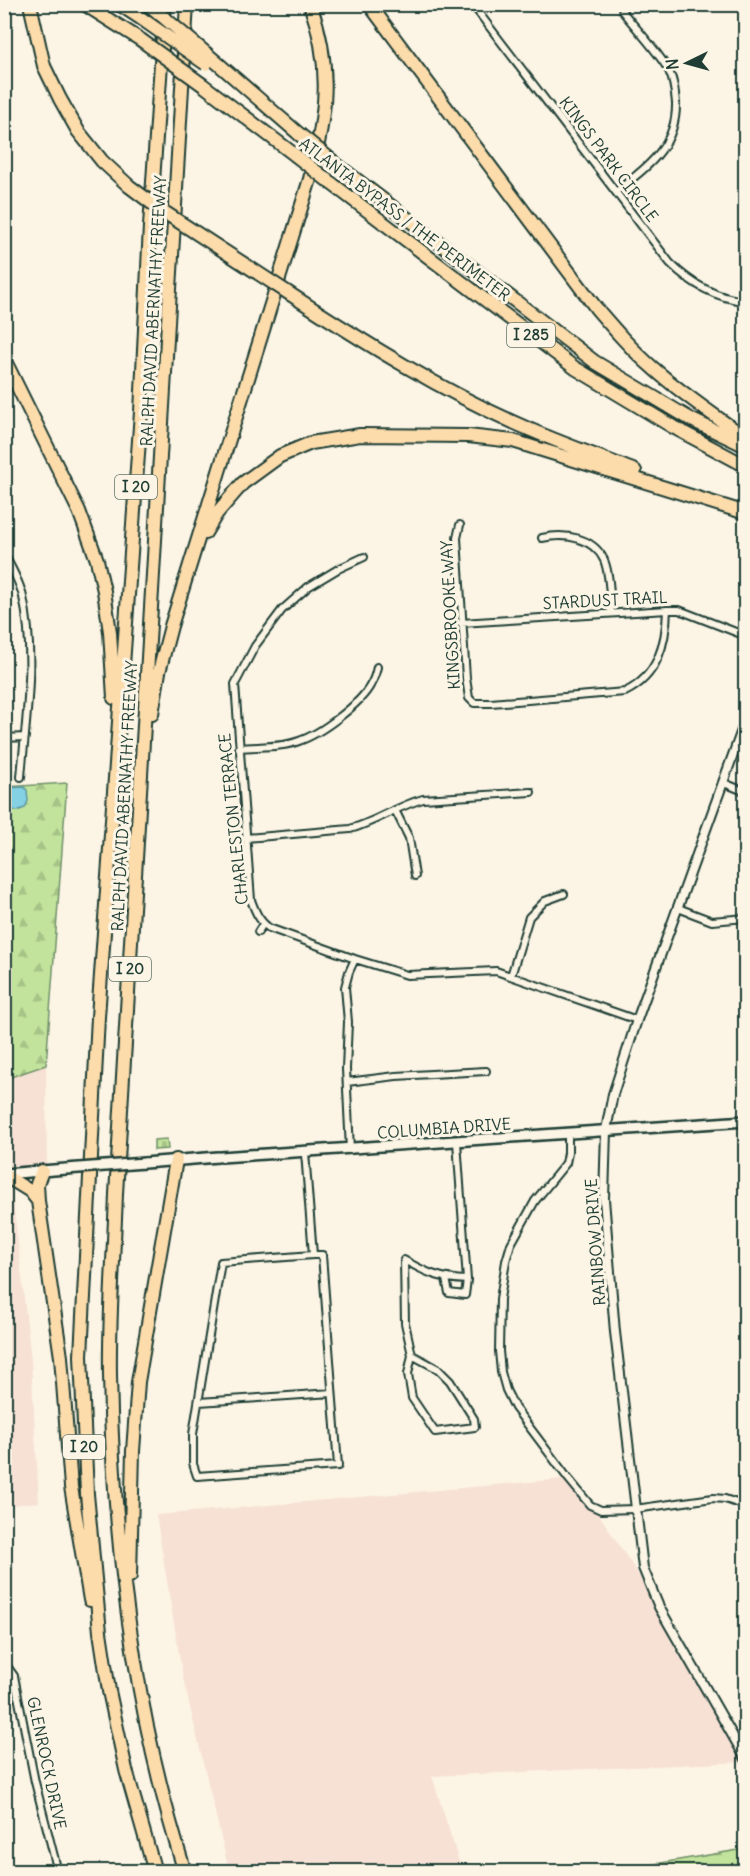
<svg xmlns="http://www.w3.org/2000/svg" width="750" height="1876" font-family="Delius,sans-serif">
<defs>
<pattern id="forest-firs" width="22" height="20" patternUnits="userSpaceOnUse" patternTransform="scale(1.5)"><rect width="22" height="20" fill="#c2e39c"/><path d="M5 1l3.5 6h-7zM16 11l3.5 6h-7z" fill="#a6c487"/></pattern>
<pattern id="cemetery-stones" width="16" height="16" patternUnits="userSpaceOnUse" patternTransform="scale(1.5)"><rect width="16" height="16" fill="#c2e39c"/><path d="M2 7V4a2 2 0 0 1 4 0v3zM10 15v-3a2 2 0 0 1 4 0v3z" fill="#a6c487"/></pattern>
</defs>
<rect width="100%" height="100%" fill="#fcf5e5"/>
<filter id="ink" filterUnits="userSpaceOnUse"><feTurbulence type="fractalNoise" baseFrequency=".0167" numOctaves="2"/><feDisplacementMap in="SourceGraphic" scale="12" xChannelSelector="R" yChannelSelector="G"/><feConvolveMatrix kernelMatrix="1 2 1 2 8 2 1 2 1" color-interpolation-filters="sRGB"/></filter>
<g filter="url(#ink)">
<!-- built -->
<path fill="#f7e1d5" d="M46,1065L47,1175L11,1179L31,1360L39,1502L5,1506L4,1079Z
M575,1478L675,1630L745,1762L432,1776L462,1871H229L183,1678L156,1515Z"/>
<!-- forest -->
<path fill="url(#forest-firs)" stroke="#709068" stroke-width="1.5" d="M67,783L46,1065L5,1079V787Z
M745,1849V1871H613Z"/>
<!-- cemetery -->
<path fill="url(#cemetery-stones)" stroke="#709068" stroke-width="1.5" d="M167,1139L168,1149L154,1150V1140Z"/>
<!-- water -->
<path fill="#85d1e4" stroke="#5c969e" stroke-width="1.5" d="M24,787L27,790L28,801L25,808L17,811L5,808V788Z"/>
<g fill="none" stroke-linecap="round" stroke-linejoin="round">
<!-- minor casing -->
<g stroke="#1f3d34" stroke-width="10">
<path id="minor" d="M472,4L670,263C690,283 717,299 746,301
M617,191C648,166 677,146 676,103C675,92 674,81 669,71C657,50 638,31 623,12L621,4
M460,525L457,538L466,678L469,698L474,703H491L625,692C658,676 666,644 667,610
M542,538C565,533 593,537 604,560C610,575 610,596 611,612
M4,554C11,567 20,582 23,597C36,655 26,718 21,777
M364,557L338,569L308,587L282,610L255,646L235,684L251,900C255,911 259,921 269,928L355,959L407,975L496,971L637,1020
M461,623L667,610H679L746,636
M4,738L25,737
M239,748C258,746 281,748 299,741C320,734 361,704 371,684C374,679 376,672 377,667
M724,783L746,792
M395,810L409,838L415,876
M246,838L350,829C376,822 397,806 423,799L531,792
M678,908L712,921L746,918
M258,932L263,924
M511,976L529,917L545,901L564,894
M347,1082L396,1076L486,1071
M568,1134V1153L566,1163L535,1201L511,1244L506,1261L500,1299L499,1351L501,1372L506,1390L515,1408L567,1477L590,1505L601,1510L635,1509L713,1498L725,1499L746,1506
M350,1150L346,1069L348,1022L345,987L349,972L355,959
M305,1152L313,1255L221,1262L193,1434V1464L197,1476L338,1466L322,1255H313
M446,1279L449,1293L465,1295L467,1280
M412,1355L438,1369L450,1381L474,1419L475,1427L435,1432L412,1398L408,1374L412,1355L405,1323L404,1260C427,1273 440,1279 467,1280L457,1142
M199,1402L332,1393
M4,1662L14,1676L35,1782L58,1872"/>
</g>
<!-- tertiary casing -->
<g stroke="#1f3d34" stroke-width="12">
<path id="tertiary" d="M746,719L637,1020L613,1094L606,1130L604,1199L615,1332L643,1568L659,1607L746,1759"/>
</g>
<!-- secondary casing -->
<g stroke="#1f3d34" stroke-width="14">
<path id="secondary" d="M221,1157L746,1121
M144,1163L218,1157
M4,1174L66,1169"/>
</g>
<!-- motorway casing -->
<g stroke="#1f3d34" stroke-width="16">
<path id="motorway" d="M84,4L141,40
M119,4L142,19
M369,4L596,308C614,329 632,350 653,368C682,394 714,415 746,438
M207,54L299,134
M203,85L295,155
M336,164L595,362L692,420L746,446
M331,183L575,368L673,427L746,466
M290,294C365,343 442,391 524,427C560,443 598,456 635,471
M4,359L79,511L97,560L104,591L110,632L114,698
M205,533L217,513L243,483L280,456L311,443L360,435L468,436L513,441L746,513
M152,714L159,672L171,626L310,179C326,115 333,68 310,4
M4,1175L30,1191L38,1201L61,1357L71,1487L90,1600
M38,1201L37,1184L42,1171
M130,1576L133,1451L138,1382L176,1160
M155,1872L126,1770L109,1691L100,1632L87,1494L81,1356L98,1017L141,412L150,226L165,4
M185,1872C134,1712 113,1542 110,1375C109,1315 114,1254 116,1194L187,4"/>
</g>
<!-- minor -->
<use href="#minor" stroke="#fcf5e5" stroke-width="6"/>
<!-- tertiary -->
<use href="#tertiary" stroke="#fcf5e5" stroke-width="8"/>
<!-- secondary -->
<use href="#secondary" stroke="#fcf5e5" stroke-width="9"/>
<!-- motorway -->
<use href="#motorway" stroke="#fddcac" stroke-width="12"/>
<!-- secondary-bridge casing -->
<g stroke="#1f3d34" stroke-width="14" stroke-linecap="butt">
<path id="secondary-bridge" d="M66,1169L144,1163"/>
</g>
<!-- motorway-bridge casing -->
<g stroke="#1f3d34" stroke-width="16" stroke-linecap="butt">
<path id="motorway-bridge" d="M30,4L44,66L60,99L78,131L102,161L129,186L161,210L290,294
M148,4L207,54
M142,19L206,64
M141,40L203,85
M299,134L336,164
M295,155L331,183"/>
</g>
<!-- secondary-bridge -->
<use href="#secondary-bridge" stroke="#fcf5e5" stroke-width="9"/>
<!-- motorway-bridge -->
<use href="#motorway-bridge" stroke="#fddcac" stroke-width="12"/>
</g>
</g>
<g text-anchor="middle" stroke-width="6" stroke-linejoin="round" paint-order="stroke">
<!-- shield labels -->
<g fill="#fcf5e5" stroke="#617469" stroke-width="1.5">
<rect x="507" y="323" width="48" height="24" rx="4.5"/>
<rect x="115" y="475" width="42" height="24" rx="4.5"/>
<rect x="109" y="957" width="42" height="24" rx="4.5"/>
<rect x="63" y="1435" width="42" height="24" rx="4.5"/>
</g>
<g font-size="15" font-weight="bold" fill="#1f3d34">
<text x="531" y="340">I 285</text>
<text x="136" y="492">I 20</text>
<text x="130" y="974">I 20</text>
<text x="84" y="1452">I 20</text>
</g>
<!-- street labels -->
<g font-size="16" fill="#1f3d34" stroke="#fcf5e5">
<text transform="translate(609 159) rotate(53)" y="6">KINGS PARK CIRCLE</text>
<text transform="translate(405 219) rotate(37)" y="6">ATLANTA BYPASS / THE PERIMETER</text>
<text transform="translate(153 311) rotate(-87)" y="6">RALPH DAVID ABERNATHY FREEWAY</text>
<text transform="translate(605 600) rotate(-3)" y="6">STARDUST TRAIL</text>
<text transform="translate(450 615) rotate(-93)" y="6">KINGSBROOKE WAY</text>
<text transform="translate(124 796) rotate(-87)" y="6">RALPH DAVID ABERNATHY FREEWAY</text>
<text transform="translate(233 819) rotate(-96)" y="6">CHARLESTON TERRACE</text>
<text transform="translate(444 1128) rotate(-4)" y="6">COLUMBIA DRIVE</text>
<text transform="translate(595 1242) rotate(-94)" y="6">RAINBOW DRIVE</text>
<text transform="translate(47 1763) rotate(78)" y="6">GLENROCK DRIVE</text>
</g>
</g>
<!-- margin -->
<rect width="750" height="1876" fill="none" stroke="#fcf5e5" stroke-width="24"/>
<rect x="12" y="12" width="726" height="1852" fill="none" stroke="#1f3d34" stroke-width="2" filter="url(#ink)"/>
<!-- north arrow -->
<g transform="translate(687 63) rotate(265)" stroke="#fcf5e5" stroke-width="4.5" paint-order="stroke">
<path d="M0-4.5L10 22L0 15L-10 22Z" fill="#1f3d34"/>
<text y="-9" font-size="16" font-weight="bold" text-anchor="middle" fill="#1f3d34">N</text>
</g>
</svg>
